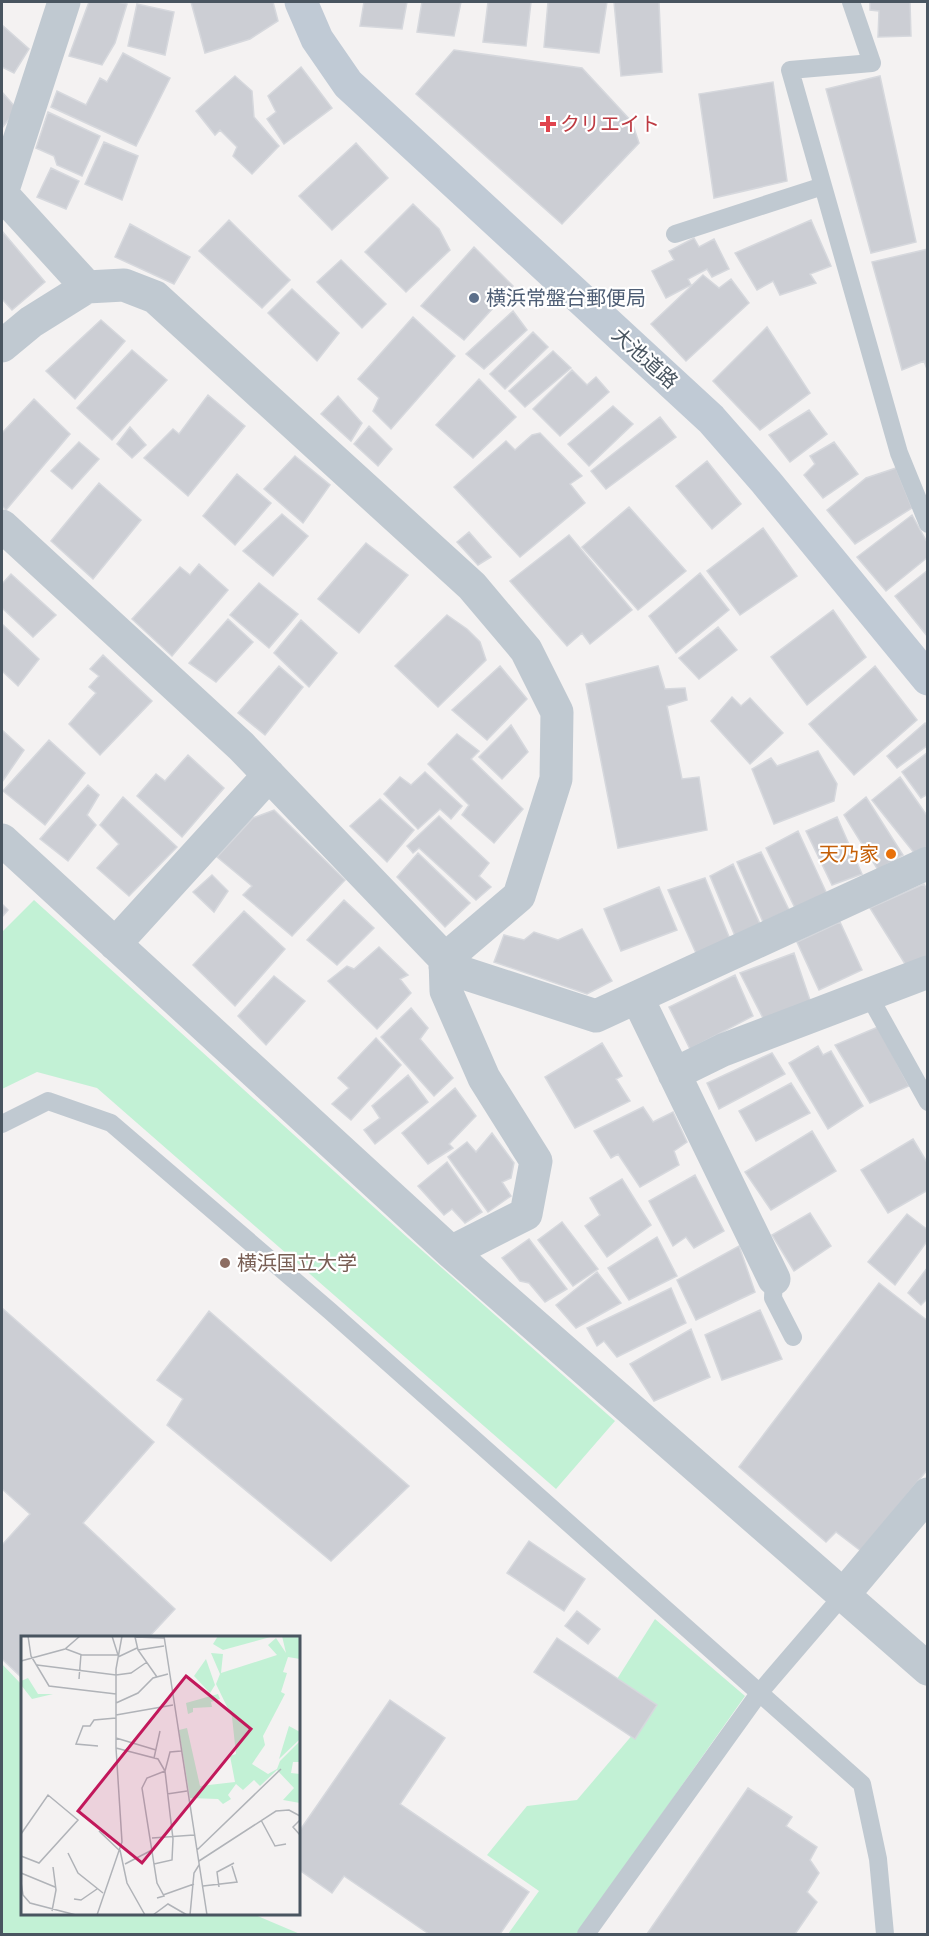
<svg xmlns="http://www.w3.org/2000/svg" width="929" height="1936" font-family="Ubuntu,'Noto Sans JP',sans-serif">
<rect width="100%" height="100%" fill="#f4f2f2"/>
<!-- green -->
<path fill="#c2f1d5" d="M34,900L408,1238L615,1421L556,1489L97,1088L37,1072L2,1089V932Z
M655,1619L745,1696L577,1934H508L539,1891L487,1855L527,1806L577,1800L657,1706L617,1679Z
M2,1664L22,1685V1914H253L300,1934H2Z"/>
<!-- building -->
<path fill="#ccced4" stroke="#d6d8dd" stroke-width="1.5" d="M89,2H117L127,4L115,43L102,65L69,56Z
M191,2H273L278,21L250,39L205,53Z
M364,2H407L402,29L360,26Z
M422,2H461L454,36L417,32Z
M488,2H531L526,46L483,42Z
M548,2H607L599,53L544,47Z
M614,2H659L662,72L621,76Z
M870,2H910L911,36L878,37L879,11L870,10Z
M137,4L174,12L165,55L128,46Z
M2,25L29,49L14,73L2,67Z
M454,50L582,68L632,122L639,143L562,224L416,94Z
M123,53L170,78L136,146L51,107L57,91L86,105L100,78L107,82Z
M301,67L332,108L284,144L267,119L276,112L268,96Z
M235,76L252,91L254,117L279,146L252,174L233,156L237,147L220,130L215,135L196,111Z
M880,76L916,242L871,253L826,89Z
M773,82L787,181L714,198L699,94Z
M2,92L17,109L2,128Z
M48,112L100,136L82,176L57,165L54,156L36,148Z
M104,142L138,156L122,200L85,184Z
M356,143L388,178L332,230L299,196Z
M51,168L79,181L66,209L37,197Z
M413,204L439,229L450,250L406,292L365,252Z
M229,220L290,280L262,308L199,251Z
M811,220L831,266L810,274L816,283L780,295L773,281L757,290L735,253Z
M130,224L190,257L174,284L115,257Z
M2,231L45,282L12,310L2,299Z
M694,238L699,247L714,239L729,269L712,277L707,269L688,279L691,285L666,298L652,271L674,260L669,251Z
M474,247L513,286L464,340L421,306Z
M928,249V372L924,361L902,370L872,262Z
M341,260L386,304L362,328L317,282Z
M703,275L719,288L731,279L749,303L686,361L651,324Z
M292,289L339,333L317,361L268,313Z
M513,311L527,330L484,369L466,354Z
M413,317L455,356L391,429L373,411L379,398L358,379Z
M101,320L125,341L75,399L46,371Z
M767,327L810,393L760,430L713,381Z
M533,332L548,347L505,389L490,374Z
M132,350L167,380L112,440L77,408Z
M553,351L571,368L525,407L509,391Z
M572,370L587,385L596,377L609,392L560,436L533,409Z
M479,379L516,417L473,458L436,425Z
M208,395L245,426L188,496L144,458L173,429L179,434Z
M338,396L362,423L351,441L321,414Z
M34,399L70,434L6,510L2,506V433Z
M613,406L633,424L589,466L568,444Z
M809,410L827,434L790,462L769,435Z
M660,417L676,437L606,489L591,471Z
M369,426L392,449L378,466L354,444Z
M130,427L146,445L132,458L117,444Z
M540,433L582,476L570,484L585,503L520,557L454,487L506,441L515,450L532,435Z
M79,442L99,459L72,489L51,471Z
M834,442L858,474L823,498L804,475L815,464L810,456Z
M295,456L330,485L303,523L264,489Z
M707,461L741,504L712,529L676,486Z
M896,468L912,508L855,544L827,510L866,478Z
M237,474L271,503L235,545L203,516Z
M99,483L141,520L93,579L51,541Z
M629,507L686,571L638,610L582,547Z
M282,514L308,536L273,576L243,551Z
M912,515L928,544V557L886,591L857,557Z
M763,528L797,576L740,615L707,571Z
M469,532L491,557L478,565L457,542Z
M569,535L632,610L590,644L582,633L567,646L510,581Z
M366,543L408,575L359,633L318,599Z
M199,564L228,590L172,656L132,619L180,567L190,575Z
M928,570V637L895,596Z
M700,573L729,610L676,653L649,616Z
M11,574L56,615L33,637L2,608V584Z
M259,583L298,614L269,648L230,615Z
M833,610L866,657L807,705L771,657Z
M447,615L467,629L480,642L486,660L438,707L395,666Z
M228,619L253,642L216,682L189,663Z
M301,620L337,653L309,687L274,653Z
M2,624L39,659L18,686L2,671Z
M718,627L737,650L699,679L679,658Z
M103,655L152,701L100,755L69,724L96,693L89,687L99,676L90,669Z
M279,666L303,687L265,735L238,713Z
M500,666L527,699L487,740L452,710Z
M658,666L665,689L685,688L687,700L667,706L682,779L699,777L707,830L618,848L586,684Z
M875,666L917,720L854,775L809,724Z
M732,697L741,706L750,698L783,733L750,764L711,721Z
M925,723L928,727V745L897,768L887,756Z
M511,725L528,752L502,779L479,757Z
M2,730L24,750L2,782Z
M457,734L479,751L471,759L523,809L494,843L462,815L469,805L428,764Z
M49,740L85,773L45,825L3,791Z
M818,751L837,784L834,801L774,824L752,769L771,758L777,766Z
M928,752V794L921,798L902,772Z
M188,755L224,788L182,837L137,796L156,774L165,781Z
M425,772L462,806L451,819L440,809L418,829L384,794L400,777L411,785Z
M900,777L928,817V846L915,854L872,800Z
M88,785L99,795L87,815L96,825L68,861L40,839Z
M123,797L177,847L129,896L97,868L119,844L100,825Z
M866,797L903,855L878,870L844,815Z
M380,799L414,830L387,862L350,826Z
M274,810L345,880L292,936L243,895L252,886L217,857L253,818Z
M439,816L489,863L479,876L491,887L476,900L419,848L413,853L407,846Z
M837,817L862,874L832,885L806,831Z
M798,831L827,894L795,908L766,848Z
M761,852L789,910L763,922L737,862Z
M418,853L470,903L445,927L397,877Z
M733,864L760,924L735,936L710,876Z
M212,875L228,891L214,912L193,892Z
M705,878L730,939L696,953L668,890Z
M924,884L928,892V958L907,967L870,908Z
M659,887L677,930L621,951L604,909Z
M344,900L374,928L337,965L307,940Z
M2,904L8,910L2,917Z
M244,911L285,949L235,1006L193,965Z
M840,922L862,970L819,990L797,942Z
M582,929L612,981L587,994L494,962L504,935L524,940L534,932L558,940Z
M379,947L408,975L400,979L411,993L377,1029L328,981L347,966L354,969Z
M794,953L811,1003L764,1020L740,973Z
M735,975L753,1016L690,1049L669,1007Z
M274,976L305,1001L266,1045L238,1016Z
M411,1008L428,1028L420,1039L453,1078L434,1096L381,1037Z
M878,1027L909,1086L870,1103L835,1045Z
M376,1038L401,1065L351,1120L332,1104L349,1088L338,1078Z
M602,1043L622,1076L616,1079L630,1101L575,1128L545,1077Z
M818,1046L823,1055L831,1051L863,1106L828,1129L789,1063Z
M772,1053L785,1074L719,1109L707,1083Z
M408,1075L428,1102L375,1144L364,1130L380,1118L372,1106Z
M791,1083L810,1113L756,1141L739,1111Z
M455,1088L476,1116L449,1144L453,1148L428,1164L402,1133Z
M643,1107L653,1122L673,1112L687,1142L674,1151L679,1165L640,1187L618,1154L611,1158L594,1131Z
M812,1131L836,1171L771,1210L745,1172Z
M492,1133L514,1163L511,1178L502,1182L511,1196L488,1212L448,1157L467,1142L476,1152Z
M913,1139L928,1164V1190L888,1213L861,1170Z
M447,1162L482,1212L465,1223L452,1209L444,1215L418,1186Z
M695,1175L724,1231L694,1248L686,1237L673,1246L649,1201Z
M622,1179L651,1225L607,1257L585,1226L600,1215L590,1198Z
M810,1213L831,1246L794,1271L772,1235Z
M907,1214L928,1230V1240L895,1285L868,1262Z
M562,1222L598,1269L573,1286L538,1240Z
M657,1237L677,1276L629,1300L608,1268Z
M529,1239L567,1289L545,1302L529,1283L520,1281L502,1258Z
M739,1246L755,1292L696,1320L677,1280Z
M928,1267V1298L921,1305L908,1293Z
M597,1272L621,1303L576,1328L556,1305Z
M879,1283L928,1321V1469L861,1551L836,1532L826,1542L739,1467Z
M671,1288L686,1323L617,1357L604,1341L597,1346L587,1328Z
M2,1308L154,1442L83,1523L175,1609L148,1638H22V1678L2,1659V1545L30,1514L2,1489Z
M760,1310L782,1359L722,1380L705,1335Z
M209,1311L409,1486L331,1561L167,1425L183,1399L157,1380Z
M691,1329L710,1377L654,1401L630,1364Z
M529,1541L585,1579L564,1611L507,1573Z
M577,1611L600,1629L588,1644L565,1626Z
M557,1638L657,1705L635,1739L534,1672Z
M390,1700L445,1738L400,1804L529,1892L500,1934H429L344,1876L332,1893L298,1869V1833Z
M748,1788L792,1817L786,1826L817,1847L810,1860L819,1873L807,1892L817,1902L795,1934H647Z"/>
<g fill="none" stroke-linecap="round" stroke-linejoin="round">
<!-- lane -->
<path stroke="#c0c9d1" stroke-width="18" d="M851,2L872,63L790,70L899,453L928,524
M675,234L823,186
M868,994L928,1102
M2,1124L48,1101L111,1123L330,1311L862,1784L878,1859L885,1934
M774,1279L773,1298L793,1337
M586,1934L760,1692L844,1594"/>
<!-- street -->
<path stroke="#c0c9d1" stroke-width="33" d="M2,193L64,2
M2,194L87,287L124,285L155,297L472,586L526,650L557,712L556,779L519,896L445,959
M2,346L31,322L87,287
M2,526L241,746L445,959L446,991L484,1078L536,1161L526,1214L451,1252
M2,840L451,1252L928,1669
M115,944L269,775
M445,967L596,1016L928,863
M637,997L774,1279
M674,1074L723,1050L928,972
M844,1594L928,1494"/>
<!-- secondary -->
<path stroke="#c0cad5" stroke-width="33" d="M301,2L317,39L348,84L711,419L766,482L928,679"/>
</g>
<!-- markers -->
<path fill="#e0444e" stroke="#fff" stroke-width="2" d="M545 115h6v6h6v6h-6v6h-6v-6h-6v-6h6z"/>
<circle fill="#5c6f8a" stroke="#fff" stroke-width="2" cx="474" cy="298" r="6"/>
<circle fill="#e8710a" stroke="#fff" stroke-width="2" cx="891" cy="854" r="6"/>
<circle fill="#8d6e63" stroke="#fff" stroke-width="2" cx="225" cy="1263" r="6"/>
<g text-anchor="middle" stroke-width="4.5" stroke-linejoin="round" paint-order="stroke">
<!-- health labels -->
<g font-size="20" fill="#be3a42" stroke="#fff" text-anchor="start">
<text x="560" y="131">クリエイト</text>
</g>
<!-- service labels -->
<g font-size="20" fill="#4e5e75" stroke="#fff" text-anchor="start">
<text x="486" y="305">横浜常盤台郵便局</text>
</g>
<!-- street labels -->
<g font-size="20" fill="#495560" stroke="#fff">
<text transform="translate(645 358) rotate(42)" y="7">大池道路</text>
</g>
<!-- food labels -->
<g font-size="20" fill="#c56008" stroke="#fff" text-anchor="end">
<text x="879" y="861">天乃家</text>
</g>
<!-- education labels -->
<g font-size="20" fill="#785e54" stroke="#fff" text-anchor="start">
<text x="237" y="1270">横浜国立大学</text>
</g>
</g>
<!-- overview -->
<g transform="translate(21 1636)">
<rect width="279" height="279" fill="#f4f2f2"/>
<path d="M197,0L233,1L253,0L202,14L192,8ZM261,0H279V23L267,21L262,36L266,37L260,56L264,58L242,100L244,109L231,128L247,138L256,133L259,125L279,105V126H272L270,137L279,138V167L262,164L273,152L256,134L239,150L233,144L222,154L215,148L207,159L210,163L202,168L197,163L169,162L158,94L166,92L179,150L214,146L209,120L215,118L211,81L195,48L199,38L190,17L202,18L200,37L256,19L247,9L255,2L265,17ZM185,23L194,49L189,57L173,40ZM7,42L17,58H32L11,63L0,49V45ZM197,58L199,63L190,66L191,71L172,72V76L167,78L165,67ZM268,90L279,96V103L258,123Z" fill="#c2f1d5"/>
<path fill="none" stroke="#b0b3b8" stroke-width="1.5" d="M7,0L10,20L28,50L95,58M143,0L186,279M45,13L61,19H97L91,0M117,14L143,10M97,21L116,12M0,25L44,13L59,0M16,29L95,39L110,37L126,26M136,41L117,14L114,1L143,2M58,43L60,18M95,67L117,57L132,42L147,38M95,79L152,69M95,102L135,114M77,110L55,108L62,90H69L73,84L95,82M95,112L137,123L144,135M133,122L139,95M146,158L166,155M240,184L254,210L265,208M279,184L272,191L279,199M78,195L99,215M0,198L27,159L57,184L18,227L0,220M131,202L173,199M99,214L106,247L124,279M176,214L260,133M47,217L57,237L82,257M178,225L255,175L268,174L279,180M104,228L131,214M133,228L151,224L152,203L144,135L149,116L160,115M0,237L34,251M0,246L2,259L9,267L55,279M182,250L216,246L211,230M198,251L196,236L213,227M142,259L173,248M136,262L143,260L136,247L121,152L126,142L144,135M53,263L60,264L76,253M31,275L35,254L32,231M76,279L101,206L95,112V33L101,0M132,279L147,268L166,279M169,279L173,237L178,229"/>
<path fill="#c2185b" fill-opacity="0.15" stroke="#c2185b" stroke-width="3" d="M165,40L230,93L121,227L57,175Z"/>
<rect width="279" height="279" fill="none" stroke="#495560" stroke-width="3"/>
</g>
<!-- border -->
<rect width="929" height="1936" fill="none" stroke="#495560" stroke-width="6"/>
</svg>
